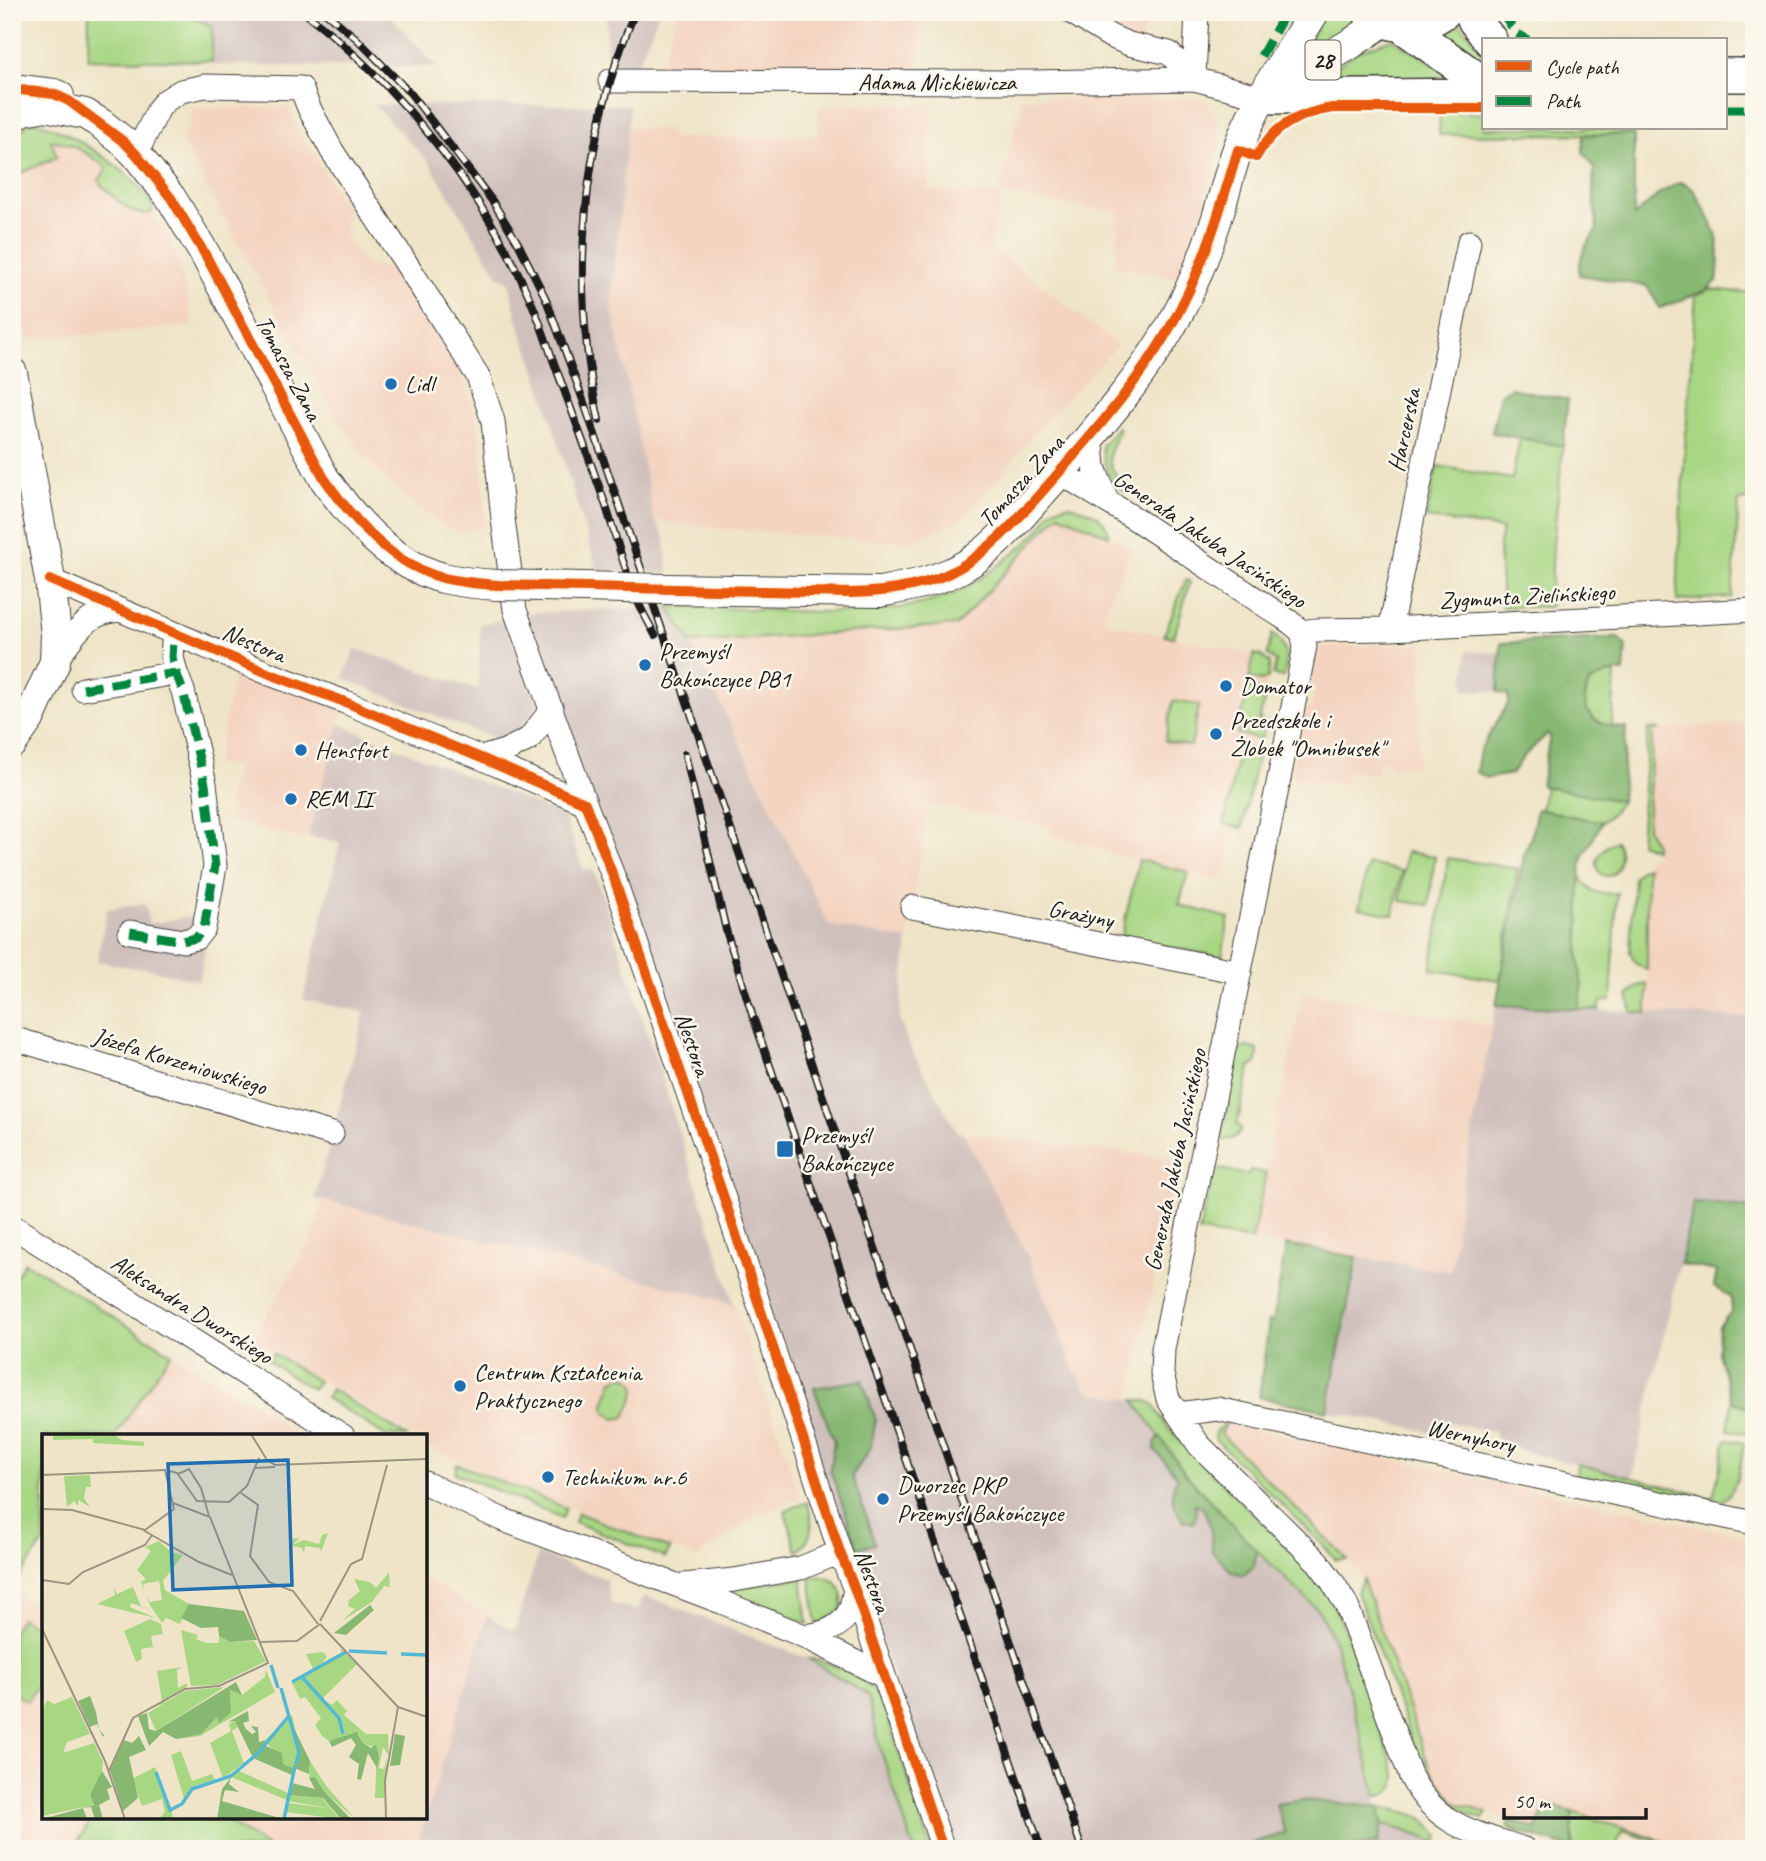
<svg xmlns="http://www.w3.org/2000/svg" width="1766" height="1861" font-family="Caveat,sans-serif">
<rect width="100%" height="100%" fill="#fbf7ec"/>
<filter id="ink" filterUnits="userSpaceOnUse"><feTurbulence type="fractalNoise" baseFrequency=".0143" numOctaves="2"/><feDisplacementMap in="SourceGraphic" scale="14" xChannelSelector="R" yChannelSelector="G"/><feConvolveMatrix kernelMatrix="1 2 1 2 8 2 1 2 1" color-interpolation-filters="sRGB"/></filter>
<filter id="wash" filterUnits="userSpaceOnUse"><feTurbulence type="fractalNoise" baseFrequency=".00686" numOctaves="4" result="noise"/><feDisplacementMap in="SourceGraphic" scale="28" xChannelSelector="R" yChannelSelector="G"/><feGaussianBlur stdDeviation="1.57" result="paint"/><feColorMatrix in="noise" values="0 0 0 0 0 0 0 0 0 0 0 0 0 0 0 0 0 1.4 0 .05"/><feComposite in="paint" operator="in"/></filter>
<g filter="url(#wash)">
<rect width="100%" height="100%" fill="#efe4c7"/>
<!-- built -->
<path fill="#f4d3c0" d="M677,12H922L917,82L660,81L662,63Z
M1096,12H1147L1141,47L1095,17Z
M1022,98H1194L1208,105L1219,120L1220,143L1196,234L1179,277L1115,266L1119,211L1101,210L1001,194L990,247L1118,345L1041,425L1000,477L981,496L976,507H972L964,518L945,528L910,541H887L701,527L675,524L654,519L623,360L611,306L628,128L670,129L672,138L818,136L819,106L930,104L929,191L1000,194Z
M290,107L294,122L346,208L345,234L365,265L393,269L456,362L476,414L481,439L486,522L483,528L457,532L442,524L392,486L366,458L341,424L285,327L188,152L183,138L191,123L192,109Z
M53,135L97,158L133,188L153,211L170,242L184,281L192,326L27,339L12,255V139Z
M1059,514L1109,536L1132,549L1110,599L1104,622L1261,656L1270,663L1265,696L1236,827L1221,881L1135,860L1051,834L1052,827L927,804L908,940L829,925L691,643L957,625Z
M1423,644L1417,767L1391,766V762L1378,761L1377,773L1347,772L1346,784L1318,782L1291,778L1304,711L1311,707L1315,690L1311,683L1315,659L1319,650L1324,646Z
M237,660L345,702L307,839L230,822L233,806L228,804L235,767L216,764Z
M1754,722V1018L1647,1013V857H1654L1655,845L1647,828L1653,730Z
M1303,992L1492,1026L1461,1192L1451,1273L1252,1240Z
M963,1133L1178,1159L1176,1166L1178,1167L1129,1399L1100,1394L1088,1389L1075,1372L1029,1258Z
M323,1200L725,1301L735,1307L801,1499L770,1509L754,1517L697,1558L498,1479L436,1451L425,1444V1436H412L267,1347L253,1338L297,1264L306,1245L311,1246Z
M171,1353L296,1431L293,1436H115Z
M1227,1423L1754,1538V1849H1688L1546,1804L1537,1829L1455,1803L1430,1769L1363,1579L1347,1559L1219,1433Z
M425,1578L487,1616L416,1849H12V1591L44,1611V1817H425Z"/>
<!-- industrial -->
<path fill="#d0c0bc" d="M181,12H386L437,67L212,65V27Z
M607,12H659L638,64H606Z
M374,105H630L611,306L623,360L654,519L665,538L668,573L597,570L537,373L517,319L509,282L499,277L428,161Z
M668,607L691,643L829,925L908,940L899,1019L910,1047L957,1132L963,1133L1019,1239L1029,1258L1075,1372L1088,1390L1100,1394L1134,1400L1187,1476L1250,1544L1319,1611L1335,1643L1358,1723L1382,1823L1458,1849H953L527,613Z
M505,619L537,702L535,713L526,727L515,736L497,739L476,732L343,678L355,649L478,690L480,624Z
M1467,651L1500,653L1498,692L1464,690Z
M339,724L564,816L583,869L594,871L659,1068L735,1307L725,1301L315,1198L365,1012L303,1000L340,842L308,837Z
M145,904L149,924L200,915L211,918L199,981L141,967V969L97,961L107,909Z
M1496,1005L1754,1018V1210L1727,1205L1693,1204L1632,1477L1533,1454L1513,1447L1497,1438L1494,1432L1449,1422L1446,1435L1327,1411L1357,1257L1451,1272L1461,1192Z
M538,1554L606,1579L611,1603L638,1611L642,1599L646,1596L809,1659L868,1696L881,1751L914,1849H416L487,1616L514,1631Z"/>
<!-- green -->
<path fill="#a8d784" stroke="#627a50" stroke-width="2" d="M89,12H181L212,26V61L88,59Z
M1325,12H1349L1363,26L1291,71Z
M1457,20L1484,51V69L1432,36Z
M1392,39L1470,85L1312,84L1358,51Z
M1440,113H1484V128H1634V134L1439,135Z
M35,122C65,127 146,179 153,209L151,213C130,218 115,197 100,184L99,180L107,168C92,156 70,140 51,141L57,157L12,177V137L25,128L23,125Z
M1709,289L1754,293V499L1739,501L1732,597L1677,601L1681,504L1696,295Z
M1118,427L1119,431C1104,457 1106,466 1127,487L1124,492C1108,482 1103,464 1102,445Z
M1520,438L1563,446L1553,544L1550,607H1502L1499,545L1502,529L1426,518L1437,466L1512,479Z
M1069,505C1088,511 1106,514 1109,536L1059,514L957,625L691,643L668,607C685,605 703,607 721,608C792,610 881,621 948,596C975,586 1024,548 1042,526C1045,522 1047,516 1050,512C1056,506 1062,506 1069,505Z
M1186,580L1190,582L1174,637L1164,635Z
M1272,634C1287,644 1288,661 1284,677L1273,675L1276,662L1267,654Z
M1254,654L1261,656L1270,663L1268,678L1261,681L1249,679Z
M1615,672L1612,727C1587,719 1579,709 1589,683L1603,675Z
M1247,688L1259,691L1265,696L1259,721L1265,722L1262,737L1260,739L1237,734L1247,696L1245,695Z
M1173,701L1199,705L1191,746L1165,741Z
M1648,729L1660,730H1653L1647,828L1655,845V849L1640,843Z
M1240,747L1253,750L1257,758L1242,828L1224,824Z
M1545,786L1621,801L1612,813L1602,822L1541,810Z
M1616,841C1621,849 1621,854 1619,863C1613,894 1574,862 1616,841Z
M1406,852L1435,856L1429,905L1400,901Z
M1448,858L1518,869L1500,980L1431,970Z
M1139,860L1188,872L1179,905L1229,918L1222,957L1121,937Z
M1368,864L1402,871L1393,915L1359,908Z
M1647,867V970C1638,967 1633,961 1630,952L1634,877L1641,869Z
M1580,874C1588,893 1597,895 1617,893L1611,1000L1600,1002L1599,1010L1578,1009L1582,989L1579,960Z
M1647,984V1013L1632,1012L1628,995L1638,986Z
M1247,1047L1257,1049L1258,1054L1256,1064L1250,1067L1237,1124L1241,1128C1239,1138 1231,1140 1222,1140L1221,1136L1239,1050Z
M1215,1168L1248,1175L1250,1170L1266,1173L1252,1240L1199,1232Z
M25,1262L171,1353L115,1436H44V1542L12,1588V1283Z
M273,1353L318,1381L312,1389L268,1361Z
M622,1376L627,1377L634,1382L636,1391L625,1417L615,1419L605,1411L604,1404L613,1380Z
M331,1389L406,1436H386L326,1398Z
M1134,1400L1147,1401L1153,1405L1169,1429L1186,1447L1289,1550L1321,1584L1334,1605L1350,1642L1396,1775C1397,1788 1389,1796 1376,1796L1358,1723L1335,1643L1319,1611L1250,1544L1187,1476Z
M1732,1401L1753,1409L1747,1434L1728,1430Z
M1227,1423L1220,1433L1347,1559L1336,1560L1320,1542L1215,1439L1216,1430Z
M1726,1439L1744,1443C1740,1466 1738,1502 1710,1505L1576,1475L1577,1464L1713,1498Z
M457,1464L566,1508L562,1518L455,1473Z
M807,1502C814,1523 814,1537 797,1552L785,1511Z
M578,1513L670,1549L665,1558L574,1522Z
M810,1577C833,1574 847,1586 841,1610L817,1625Z
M802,1578L808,1624L722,1590Z
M1363,1579L1430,1769L1455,1803L1487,1813L1483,1819C1450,1809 1435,1793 1420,1763L1357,1592Z
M21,1618L44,1632V1674L27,1701L12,1692V1632Z
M809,1659H816L847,1671L860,1678L881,1698L931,1849H914L881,1751L868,1696Z
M1379,1807C1407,1813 1422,1810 1439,1837L1437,1842L1382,1823Z
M1573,1812L1684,1848L1681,1849L1622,1831L1615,1849H1572C1575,1834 1569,1825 1573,1812Z
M93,1817H221L270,1849H73Z"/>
<!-- forest -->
<path fill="#86b872" stroke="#516a47" stroke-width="2" d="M1634,134V216L1660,193L1680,182C1695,188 1694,191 1702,205C1720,235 1721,247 1717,281L1705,291L1660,308L1647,286L1579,275C1579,255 1586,244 1597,229L1593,190L1594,167L1583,152V135Z
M1511,388L1568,400L1563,446L1492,433L1500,394Z
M1612,638H1618L1626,646L1624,672C1610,671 1601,677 1589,683C1576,715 1597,726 1626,728L1621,801L1541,786L1550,736L1547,734L1524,756L1512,774L1487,778L1476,772L1480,750L1509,702L1508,695L1498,692L1501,643Z
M1537,809L1602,822L1583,857L1580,874L1579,960L1582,989L1578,1009L1496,1005L1525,850L1531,838Z
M1693,1203L1727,1205L1754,1210V1323L1752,1335L1754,1339L1753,1409L1732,1401L1718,1353L1719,1326L1732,1311L1731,1297L1714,1287L1717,1271L1680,1264Z
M1286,1245L1357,1257L1327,1411L1259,1397L1269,1321L1273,1322Z
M862,1380L876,1420L870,1449L852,1476L875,1544L858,1548L830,1470L834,1441L814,1388Z
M1160,1437L1187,1476L1257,1551L1254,1566L1244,1575L1232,1572L1212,1551C1212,1534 1211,1522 1202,1507L1195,1504L1196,1515L1194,1523L1184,1521C1173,1508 1168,1491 1178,1477L1155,1450V1443Z
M1303,1800L1379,1807L1382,1823L1378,1843L1344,1849H1235L1285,1833L1276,1804Z
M1546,1804L1573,1812C1569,1825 1575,1834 1572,1849L1508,1828V1820L1537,1829Z"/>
</g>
<g filter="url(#ink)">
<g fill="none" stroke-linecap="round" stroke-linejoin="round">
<!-- minor casing -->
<g stroke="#3c3a36" stroke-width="25">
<path id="minor" d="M1071,12L1110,36L1129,44L1169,53L1194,79
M1194,79L1197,12
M610,81L1033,82L1194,79L1262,97
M136,154L159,108L165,101L181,91L205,86L301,88L309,108L332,151L404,260L478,376L493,421L503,519L515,610L585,803
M1091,435L1094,467L1107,501
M1059,472L1137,520L1290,622L1302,632L1305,646L1278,784L1163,1349L1162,1374L1168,1399L1199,1445L1318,1562L1332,1581L1346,1604L1411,1777C1437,1827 1475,1832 1524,1849
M50,580L270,674L345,702L481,758L585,803L615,881L724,1198L840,1552L855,1590L943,1849
M1390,629L1469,242
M1302,632L1316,630L1390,629L1754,610
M55,662C74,635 85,612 121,610
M83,689L176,673
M481,758L505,751L529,739L552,709
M912,907L1240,972
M130,932L183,941L196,938L204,928L215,866L205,784L183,691L176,673L172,657L173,643L177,634
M12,1038L332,1134
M12,1226L343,1436
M1178,1414L1217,1409L1754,1523
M425,1483L501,1519L724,1603L804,1636L883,1676
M684,1585L734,1580L801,1568L840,1552
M804,1636C822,1634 840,1629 849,1612C852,1606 853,1597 855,1590"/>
</g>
<!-- major casing -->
<g stroke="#3c3a36" stroke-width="32">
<path id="major" d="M12,89L54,94L59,96
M1265,95L1352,43L1384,21
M12,116L24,110L46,106L85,114L100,123L124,142L136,154L171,198L206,256L324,478C354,521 391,564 443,578C461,582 479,584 498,585
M12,373L50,580L56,634L55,662L29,719L12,743
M665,589L880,592C906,587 933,582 957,570C991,553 1017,520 1042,492C1091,437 1149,371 1182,306C1195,280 1205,254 1214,227C1223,202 1228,176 1237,151C1255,101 1287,57 1314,12"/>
</g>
<!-- highway casing -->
<g stroke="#3c3a36" stroke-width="36">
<path id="highway" d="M1369,12C1392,29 1420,29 1444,12
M1471,12L1475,21L1490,40
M1401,25L1473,76L1484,81
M1726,75H1754
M1262,97L1484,95"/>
</g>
<!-- minor -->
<use href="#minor" stroke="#fff" stroke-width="23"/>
<!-- major -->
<use href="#major" stroke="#fff" stroke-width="30"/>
<!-- highway -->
<use href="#highway" stroke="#fff" stroke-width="33"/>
<!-- rail casing -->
<g stroke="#1c1c1c" stroke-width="8">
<path id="rail" d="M304,12C401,87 486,193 533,306C542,327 549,350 557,371C574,416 590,461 606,506C615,535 623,564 634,592C639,607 648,621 655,635
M325,12L356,38L411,94L493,202L518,243L546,299L583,400L1082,1849
M599,420C569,285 581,140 635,12
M685,754L726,930L752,1014L1041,1849"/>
</g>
<!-- rail -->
<use href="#rail" stroke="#fbf7ec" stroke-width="5" stroke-dasharray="16" stroke-linecap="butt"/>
<!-- major-bridge casing -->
<g stroke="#3c3a36" stroke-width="32" stroke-linecap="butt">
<path id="major-bridge" d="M498,585L665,589"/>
</g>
<!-- major-bridge -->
<use href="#major-bridge" stroke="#fff" stroke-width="30"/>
<!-- quiet -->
<path stroke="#00873e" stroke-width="9" stroke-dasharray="18 9" stroke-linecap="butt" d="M1502,12L1516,33L1528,40
M1261,56L1286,12
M1726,109H1754
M83,689L176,673
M130,932L183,941L196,938L204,928L215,866L205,784L183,691L176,673L172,657L173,643L177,634"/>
<!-- cycleway casing -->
<g stroke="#fbf7ec" stroke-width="15">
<path id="cycleway" d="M12,89L54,94L69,101L124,142L136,154L171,198L206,256L324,478C354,521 391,564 443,578C461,582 479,584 498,585L851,593C888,592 927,587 959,568C995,547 1021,515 1048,485C1095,432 1151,368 1182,305C1207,256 1222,203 1238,150L1256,157C1274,126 1297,114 1332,108H1484
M50,580L270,674L345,702L481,758L585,803L615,881L724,1198L840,1552L855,1590L943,1849"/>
</g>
<!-- cycleway -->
<use href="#cycleway" stroke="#e8590c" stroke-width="10"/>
</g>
</g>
<!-- markers -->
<g fill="#1f6fb2" stroke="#fbf7ec" stroke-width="2.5">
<circle cx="391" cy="384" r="7"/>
<circle cx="645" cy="665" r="7"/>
<circle cx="1226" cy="686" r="7"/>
<circle cx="1216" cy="734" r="7"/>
<circle cx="301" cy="750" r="7"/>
<circle cx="291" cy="799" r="7"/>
<rect x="776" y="1140" width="18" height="18" rx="3.5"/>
<circle cx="460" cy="1386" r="7"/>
<circle cx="548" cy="1477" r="7"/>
<circle cx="883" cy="1499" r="7"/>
</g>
<g text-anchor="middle" stroke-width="5" stroke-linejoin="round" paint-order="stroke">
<!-- shield labels -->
<rect fill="#fbf7ec" stroke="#5f5e5a" stroke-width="2" x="1305.5" y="40.5" width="35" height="39" rx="5"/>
<g font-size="23" font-weight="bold" fill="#1c1c1c">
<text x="1323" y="68">28</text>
</g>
<!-- street labels -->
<g font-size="24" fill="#1c1c1c" stroke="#fbf7ec">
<text x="937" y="90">Adama Mickiewicza</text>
<text transform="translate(289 368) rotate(62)" y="8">Tomasza Zana</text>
<text transform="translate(1404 430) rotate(-78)" y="8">Harcerska</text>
<text transform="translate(1021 481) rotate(-48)" y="8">Tomasza Zana</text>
<text transform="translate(1210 539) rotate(34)" y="8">Generała Jakuba Jasińskiego</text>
<text transform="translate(1527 596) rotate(-3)" y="8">Zygmunta Zielińskiego</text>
<text transform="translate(254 643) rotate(23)" y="8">Nestora</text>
<text transform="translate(1081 914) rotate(11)" y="8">Grażyny</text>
<text transform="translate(693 1044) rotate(71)" y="8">Nestora</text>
<text transform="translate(180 1061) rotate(17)" y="8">Józefa Korzeniowskiego</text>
<text transform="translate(1175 1160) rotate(-78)" y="8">Generała Jakuba Jasińskiego</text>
<text transform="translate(192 1309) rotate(32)" y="8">Aleksandra Dworskiego</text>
<text transform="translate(1471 1436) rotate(12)" y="8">Wernyhory</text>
<text transform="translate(873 1581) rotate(70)" y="8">Nestora</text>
</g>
<!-- poi labels -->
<g font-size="24" fill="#1c1c1c" stroke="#fbf7ec" text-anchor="start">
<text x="405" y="392">Lidl</text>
<text x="659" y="659">Przemyśl<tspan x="659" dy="28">Bakończyce PB1</tspan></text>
<text x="1240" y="694">Domator</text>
<text x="1230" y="728">Przedszkole i<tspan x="1230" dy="28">Żlobek "Omnibusek"</tspan></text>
<text x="315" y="758">Hensfort</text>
<text x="305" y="807">REM II</text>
<text x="801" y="1143">Przemyśl<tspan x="801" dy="28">Bakończyce</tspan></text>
<text x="474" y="1380">Centrum Kształcenia<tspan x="474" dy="28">Praktycznego</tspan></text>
<text x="562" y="1485">Technikum nr.6</text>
<text x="897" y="1493">Dworzec PKP<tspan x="897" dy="28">Przemyśl Bakończyce</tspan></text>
</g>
</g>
<!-- overview -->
<g transform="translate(42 1434)">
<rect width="385" height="385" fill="#efe4c7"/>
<path d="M11,0H71L80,6L102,8V12L51,9V5L11,6ZM48,41L49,53H44L42,64L48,73L36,66V72L32,67L25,73L22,42ZM286,99L279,118L278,114L263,112L262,120L260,114L251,112L248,119L249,105L258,104L250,111L262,106L277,110L280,101ZM117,107L129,118L141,121L121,147L123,156L147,170L138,190L124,184L120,189L108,171L104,160L108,168L120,166L117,147L101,150L103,158L99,148L104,145L95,136L109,117L103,113ZM347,138L348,153L342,152L330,168L300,187L313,175L306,172L307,166L318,157L312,145L328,148L334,154ZM91,153L99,172L109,176L89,169L88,173L114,184L55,170L73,161L72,154L75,160ZM108,185L119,190L121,200L109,202L111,213L99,215L100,225L94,228L82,197ZM139,196L156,201L154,205L164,209H177V202L188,208L212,207L224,227L175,251L149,252ZM299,215L315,230L280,265L290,271L295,266L305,277L302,281L324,300H346L347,322L341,313L337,334L342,335L345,324L342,364H333L335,315L319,308L317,300L287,307L280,302L273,291L279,284L263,263L258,265L250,248L271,235L264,220L281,218L285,223L280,229L299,219ZM140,233L135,236L136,254L145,249V253L120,270L97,279L120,267L115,237ZM224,236L233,258L158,302L134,305L154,300L175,282L178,288L189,279L188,256L200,261L223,243ZM181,253V254L114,297L106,279L142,257ZM30,263L48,300L25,308L21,319L52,309L61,328L59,345L48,361L52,371L0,382V278L5,266L12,270ZM250,281L258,316L251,334L241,330L223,306ZM193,287L196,293L190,297L202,329L181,344L168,309L189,297L187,290ZM139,317L150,347L170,340L173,346L153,352L142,365L129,321ZM268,327L285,353L313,385L267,344ZM113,333L129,374L131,385H117L123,378L120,365L100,372L90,345ZM195,336L246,359L245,366L189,343ZM247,361L280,364L298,385L243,378L245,369L286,374L246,367Z" fill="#a8d784"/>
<path d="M147,170L202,177L215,206L188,208L177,202L176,193L159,194L139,184ZM328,171L332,176L304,201L292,199ZM194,248L200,261L188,256L189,279L177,289L175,283L159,300L134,305L121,298L107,312L96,282L105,279L107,295L114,297ZM48,262L54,278L57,295L62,301L61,303L57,295L55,290L48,293L36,267ZM206,277L207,287L201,289L204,295L210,300L214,298L209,292L216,293L217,308L223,306L224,312L240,319L241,330L251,334L258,316L248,286L268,327L267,340L252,334L250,341L211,324L193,287L186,288ZM315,298L320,308L329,314L334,311L337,323L335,334L326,319L319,346L315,345L317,330L307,323L314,311L309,304L290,313L287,307ZM353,300L363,302L358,331L348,332ZM97,302L104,316L87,323L96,364L81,377L68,337L82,306L90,309ZM60,337L70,353L65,355L68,365L57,371L61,385H53L49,373L41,374L45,385H0L52,371L48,361ZM189,343L187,350L197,358L183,356L180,367L241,385H175L180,355ZM273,343L281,356L309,385H299L281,364L247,361L250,349L273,355L267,344Z" fill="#86b872"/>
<path fill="none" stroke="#55b8d3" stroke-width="3.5" d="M307,217L345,219M359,220L385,221M229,231L236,254M260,243L297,284L301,300M250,248L304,218M239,254L257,318L254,330M114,338L128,376L140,370L150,355L189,342L215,320L246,283M242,385L253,332"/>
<path fill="none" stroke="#9b9483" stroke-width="2" d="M209,0L225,26M225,26L233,31L385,25M212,34L233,33M136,40L147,35L159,54L167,82M0,41L124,36M125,42L128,37L135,39L155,67L187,68L205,52L217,24M199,59L216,71L208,122L227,148L251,157L276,190M0,75L30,76L103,96L132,75L123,36M101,96L157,128L190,141M0,146L27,150L41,138L103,111L110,101M278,187L309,130L320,125L345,31M278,190L356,273M0,195L63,327L83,385M217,208L255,207L278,190M356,273L385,283M67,337L91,284L143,255L177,252L226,229L168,83L131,69M344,385L343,347L356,273"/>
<path fill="#1f6fb2" fill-opacity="0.15" stroke="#1f6fb2" stroke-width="3.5" d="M246,26L250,151L131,156L126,30Z"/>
<rect width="385" height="385" fill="none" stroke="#1c1c1c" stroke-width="3.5"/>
</g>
<!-- margin -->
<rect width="1766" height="1861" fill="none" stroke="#fbf7ec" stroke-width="42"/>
<!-- legend -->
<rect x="1482" y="38" width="245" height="91" fill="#fbf7ec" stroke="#a29f99" stroke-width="2"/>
<rect x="1496" y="61" width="35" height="10" fill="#e8590c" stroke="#a29f99" stroke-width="2"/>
<text x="1546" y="74" font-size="21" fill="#1c1c1c">Cycle path</text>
<rect x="1496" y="96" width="35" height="10" fill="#00873e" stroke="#a29f99" stroke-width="2"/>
<text x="1546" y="108" font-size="21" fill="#1c1c1c">Path</text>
<!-- scale -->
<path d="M1504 1808v10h142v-10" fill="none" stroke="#1c1c1c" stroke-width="3.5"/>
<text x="1514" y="1808" font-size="21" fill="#1c1c1c" stroke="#fbf7ec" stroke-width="5" paint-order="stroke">50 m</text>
</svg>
